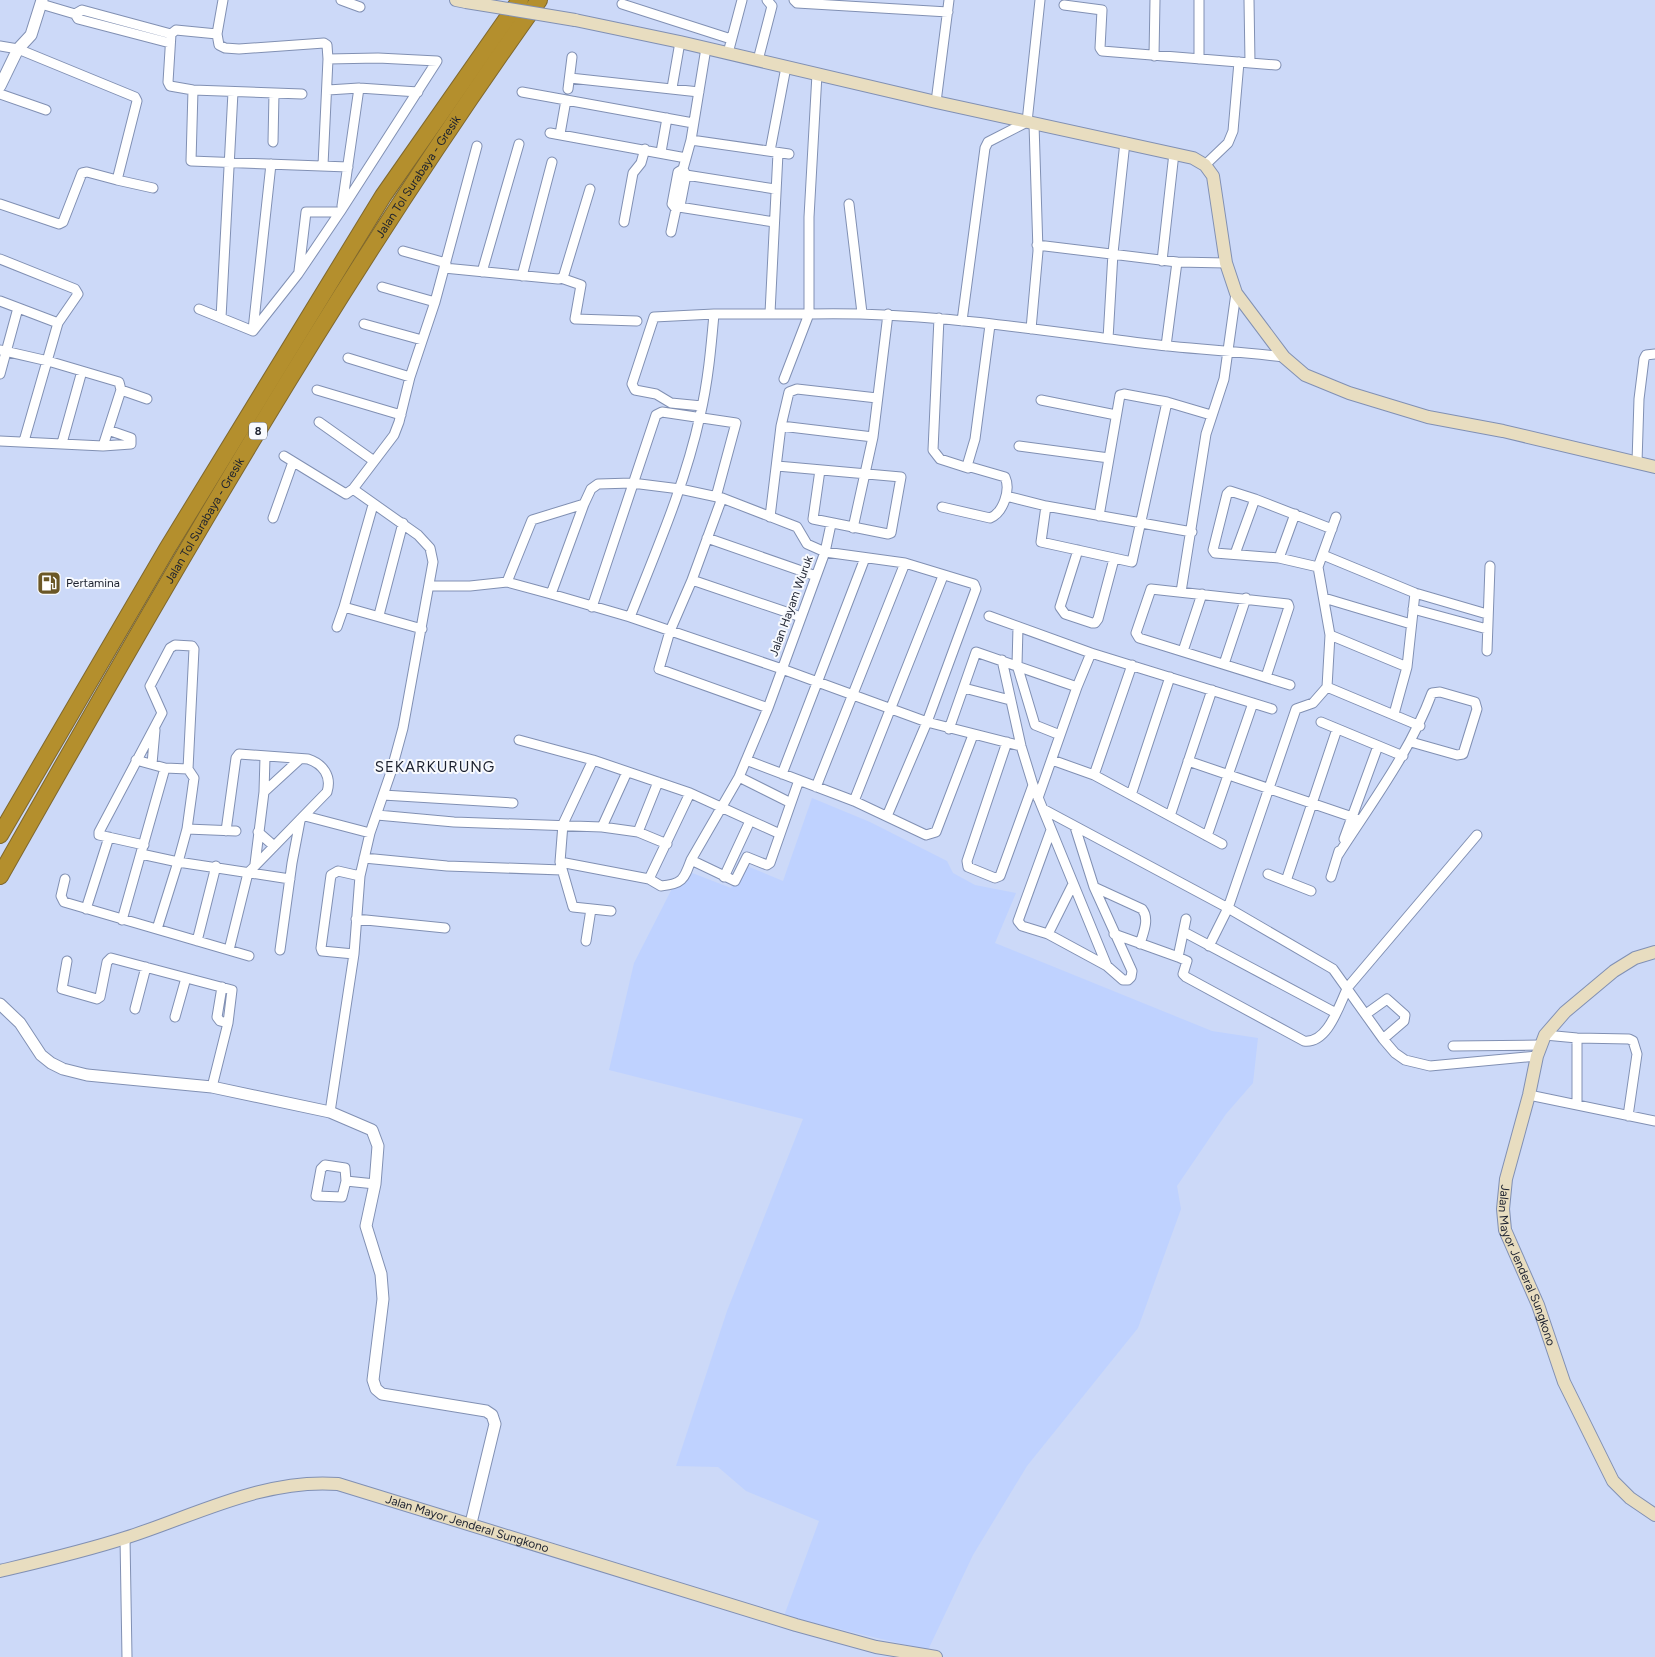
<svg xmlns="http://www.w3.org/2000/svg" width="1655" height="1657" font-family="Figtree,sans-serif">
<rect width="100%" height="100%" fill="#ccd9f8"/>
<!-- built -->
<path fill="#bfd2ff" d="M812,798L870,822L947,861L953,873L975,885L1016,893L995,943L1212,1031L1258,1038L1253,1083L1226,1114L1177,1186L1181,1209L1138,1328L1027,1466L973,1555L928,1650L784,1616L819,1521L746,1491L718,1467L676,1466L727,1311L803,1119L609,1070L634,963L682,869L731,888L742,864L783,881Z"/>
<g fill="none" stroke-linecap="round" stroke-linejoin="round">
<!-- minor casing -->
<g stroke="#8190b3" stroke-width="11">
<path id="minor" d="M341,0L360,7
M794,0L797,3L948,12
M1249,0L1250,62
M41,4L75,14
M622,4L731,39
M1064,5L1102,10L1100,48L1102,51L1276,65
M217,34L223,0
M170,43L78,19L75,14L82,10L171,34
M0,46L18,49L135,97L137,101L117,180L87,172L82,173L63,222L59,224L0,204
M728,53L742,0
M1154,56L1155,0
M1199,59V0
M758,60L772,6L767,0
M570,78L699,92
M672,88L680,42
M568,89L572,57
M193,90L191,161L348,167
M328,90L359,88L418,92
M522,92L693,123
M0,94L46,110
M302,94L193,90L170,86L168,82L171,34L176,30L217,34L219,45L225,48L239,49L324,43L327,45L328,59
M936,102L949,0
M550,133L686,158
M560,134L566,100
M691,140L789,154
M273,142L274,93
M770,151L786,67
M661,152L667,118
M1205,165L1228,143L1233,131L1239,62
M686,175L775,189
M117,180L153,188
M849,204L862,313
M342,206L359,88
M679,207L774,222
M676,209L672,204L678,172L683,169
M624,222L633,173L641,163L645,149
M671,232L676,209L680,206L686,175L683,169L691,140L706,48
M1037,245L1177,262L1226,263
M403,251L446,263
M0,259L75,289L78,294L58,323L24,441
M1162,261L1174,153
M444,268L558,279L563,278L590,189
M299,271L306,212H340
M482,272L519,144
M522,276L552,162
M561,278L581,285L575,319L637,321
M382,287L435,302
M0,301L58,323
M199,309L253,331
M770,313L778,153
M221,318L233,92
M939,318L933,450L940,459L968,468
M962,321L985,148L988,142L1027,122L1040,0
M364,324L422,340
M1031,329L1038,251L1034,124
M253,330L271,164
M253,331L298,274L340,212L437,61L378,58L328,59L323,165
M1108,339L1113,253L1125,142
M1166,346L1177,262
M0,350L48,361L119,382L121,390L103,446
M348,358L410,377
M0,374L18,308
M784,379L809,314C920,311 1031,329 1141,343C1188,349 1236,351 1284,357
M121,390L147,399
M317,390L401,415
M1041,400L1116,415
M1167,402L1132,562L1041,542L1046,506L1192,532
M702,406L671,403L656,394L635,390L632,384L654,317L714,314
M319,422L374,461
M781,426L873,437
M0,441L103,446L131,444V438L108,430
M62,443L82,371
M1019,446L1109,458
M284,456L346,494L353,489L394,435L399,422L410,377L435,302L477,146
M1637,462L1639,399L1644,359L1646,355L1655,354
M777,466L901,477L891,533L888,534L813,519L820,470
M1006,496L1046,506
M722,498L692,580L670,631L659,669L768,708
M373,505L344,607L422,629
M942,507L990,518C1003,513 1011,490 1005,477L967,466L975,439L990,325
M1099,516L1120,395L1124,394L1167,402L1211,415
M770,517L781,426L789,392L797,389L877,398
M273,518L293,462
M853,528L873,437L888,314
M707,538L816,576
M1078,550L1060,607L1065,614L1092,623H1095L1098,619L1114,559
M1235,554L1255,499
M1323,555L1415,593L1487,614
M1279,558L1295,514
M1318,567L1279,558L1215,553L1213,550L1227,494L1230,491L1255,499L1332,529
M692,580L801,617
M507,582L532,520L584,504L591,489L598,484L632,483L680,489L722,498L797,527L807,544L825,552L905,563L974,584L976,589L927,722L887,816
M430,586H470L507,582L551,594L630,617L782,669L927,722L1021,746
M1181,592L1206,434L1224,379L1236,293
M551,594L584,504
M1324,598L1411,624
M592,607L656,415L662,412L736,423L716,497
M1413,609L1487,629
M379,615L403,523
M989,616L1091,653L1272,709
M630,617C656,551 685,485 700,416C708,382 711,348 714,314H809V217L817,74
M337,627L344,607
M1018,627L1017,665L1035,725L1060,735
M1330,635L1407,667
M1183,651L1202,594
M1487,651L1490,566
M1002,660L1021,746L1033,785L1107,966L1123,980H1128L1131,977L1132,971L1094,887L1075,827
M1224,664L1246,598
M1266,677L1289,607L1288,604L1151,589L1136,633L1139,638L1290,685
M1327,687L1420,726
M964,688L1010,700
M1394,714L1407,667L1415,593
M1321,722L1403,756
M949,729L976,652L1077,687
M519,740L593,760L690,793L780,834
M1007,742L967,861L968,867L995,878L1000,876L1033,785
M136,760L165,768L188,769L194,778L187,829L178,862L157,929
M593,760L563,824L560,862L573,907L611,911
M746,760L854,801L926,835L936,832L973,735
M1052,760L1094,775L1222,844
M1188,761L1361,820
M152,764L155,730
M782,774L865,558
M1094,775L1132,665
M739,777L791,803
M816,787L905,563
M264,792L300,759
M383,795L513,803
M1131,795L1170,677
M1038,798L1077,687L1091,653
M854,801L943,576
M1043,809L1228,908L1333,969L1383,1039L1395,1053L1405,1060L1430,1066L1537,1056
M377,815L454,822L602,827L638,832L667,844
M305,816L370,833
M1170,816L1212,690
M602,827L627,772
M187,829L236,831
M1051,830L1018,921L1022,926L1048,934L1107,966
M226,831L236,758L239,754L308,759C323,764 332,776 327,792L248,873L229,950
M258,832L274,846
M638,832L658,782
M1207,836L1253,703
M1344,839L1378,746
M144,845L99,835V832L162,713L150,686L170,648L175,645L192,646L194,649L188,769
M141,854L178,862L290,879
M1338,855C1372,802 1410,752 1432,693L1440,692L1475,702L1477,709L1463,754L1457,755L1411,742
M364,858L447,866L562,870
M691,860L739,777L768,708L825,552L831,524
M560,862L649,879L690,793
M255,864L264,792L265,757
M1268,874L1311,891
M724,877L750,821
M1331,877L1339,851
M65,879L61,896L64,902L249,956
M649,879L661,886C683,884 684,879 691,860L735,881L747,857L767,865L770,863L799,780
M1286,881L1337,729
M1094,887L1142,909C1150,919 1143,933 1140,944
M86,909L109,837
M356,919L445,928
M1186,919L1178,957L1187,961L1183,974L1186,977L1304,1041C1328,1044 1339,1005 1348,987L1477,835
M122,920L165,768
M1184,932L1336,1013
M1048,934L1073,884
M1114,934L1178,957
M197,941L216,866
M586,941L591,909
M1209,946L1228,908L1296,709L1313,703L1327,687L1330,635L1318,567L1336,517
M280,950L292,863L300,821
M354,954L322,951L321,948L331,875L338,871L360,876
M67,961L62,989L97,999L100,997L107,962L111,958L232,990L228,1023L212,1087
M222,987L217,1017L220,1021L228,1023
M135,1009L146,967
M1366,1014L1387,999L1405,1015L1404,1021L1383,1039
M175,1017L186,978
M1545,1035L1577,1038L1629,1039L1633,1041L1637,1054L1628,1116
M1577,1038V1104
M1453,1046L1540,1045
M1529,1095L1655,1121
M330,1112L354,954L360,876L370,833L391,772L403,728L433,562L430,548L418,535L353,489
M346,1181L342,1197L316,1196L321,1169L325,1165L345,1168L346,1181L375,1184
M125,1538L127,1657"/>
</g>
<!-- tertiary casing -->
<g stroke="#8190b3" stroke-width="13">
<path id="tertiary" d="M0,86L18,49L31,35L42,0
M0,1004L20,1023L41,1055L51,1063L63,1069L87,1075L212,1087L330,1112L372,1130L378,1146L375,1184L366,1226L381,1274L383,1299L373,1380L376,1389L382,1394L486,1411L492,1415L495,1424L471,1523"/>
</g>
<!-- secondary casing -->
<g stroke="#8190b3" stroke-width="14">
<g id="secondary">
<path d="M456,0L466,2"/>
<path d="M575,20L680,42L936,102L1193,158L1205,165L1213,176L1226,263L1236,293L1284,357L1305,375L1349,393L1428,417L1503,431L1655,467"/>
<path id="s1" d="M1655,952L1635,958L1614,971L1565,1012L1545,1035L1537,1056L1529,1095L1506,1179L1503,1209L1505,1230L1538,1305L1564,1382L1613,1481L1630,1498L1655,1515"/>
<path id="s2" d="M0,1571C42,1561 85,1551 125,1538C194,1516 264,1478 338,1484L796,1625L876,1647L936,1657"/>
</g>
</g>
<!-- motorway casing -->
<g stroke="#7f682e" stroke-width="18">
<g id="motorway">
<path d="M0,835L167,549L383,196L520,0"/>
<path id="s3" d="M0,876C169,578 339,279 539,0"/>
</g>
</g>
<!-- minor -->
<use href="#minor" stroke="#fff" stroke-width="9"/>
<!-- tertiary -->
<use href="#tertiary" stroke="#fff" stroke-width="11"/>
<!-- secondary -->
<use href="#secondary" stroke="#e8ddc0" stroke-width="12"/>
<!-- motorway -->
<use href="#motorway" stroke="#b48f2d" stroke-width="16"/>
<!-- secondary-bridge casing -->
<g stroke="#8190b3" stroke-width="14" stroke-linecap="butt">
<path id="secondary-bridge" d="M466,2L575,20"/>
</g>
<!-- secondary-bridge -->
<use href="#secondary-bridge" stroke="#e8ddc0" stroke-width="12"/>
</g>
<!-- icons -->
<defs>
<g id="fuel-square" transform="scale(1.25)"><rect x="-9" y="-9" width="18" height="18" rx="4" fill="#6b5726" stroke="#f8fafe"/><path d="M-5.5-6h7V0h2V4h1.3V-2.5L3-4.5l.8-.8L6-3V5H2.5V1h-1V6h-7ZM-4.2-4.7v3.2H.2V-4.7Z" fill="#fff"/></g>
</defs>
<g fill-rule="evenodd">
<use href="#fuel-square" x="49" y="583"/>
</g>
<g text-anchor="middle" stroke-width="4" stroke-linejoin="round" paint-order="stroke">
<!-- shield labels -->
<rect fill="#f8fafe" stroke="#5e626d" stroke-width="1" x="249" y="422.5" width="18" height="17" rx="4"/>
<g font-size="11" font-weight="bold" fill="#1c212f">
<text x="258" y="435">8</text>
</g>
<!-- street labels -->
<g font-size="12" fill="#1c212f" stroke="#f8fafe">
<text dy="4" stroke="none"><textPath href="#s3" startOffset="815">Jalan Tol Surabaya - Gresik</textPath></text>
<text dy="4" stroke="none"><textPath href="#s3" startOffset="410">Jalan Tol Surabaya - Gresik</textPath></text>
<text transform="translate(791 606) rotate(-70)" y="4">Jalan Hayam Wuruk</text>
<text dy="4" stroke="none"><textPath href="#s1" startOffset="380">Jalan Mayor Jenderal Sungkono</textPath></text>
<text dy="4" stroke="none"><textPath href="#s2" startOffset="486">Jalan Mayor Jenderal Sungkono</textPath></text>
</g>
<!-- poi labels -->
<g font-size="12" fill="#1c212f" stroke="#f8fafe" text-anchor="start">
<text x="66" y="587">Pertamina</text>
</g>
<!-- quarter labels -->
<g font-size="15" letter-spacing="1" fill="#1c212f" stroke="#f8fafe">
<text x="435" y="772">SEKARKURUNG</text>
</g>
</g>
</svg>
